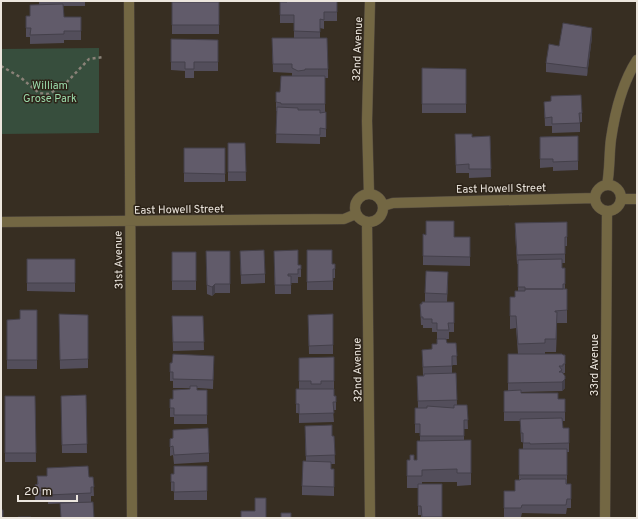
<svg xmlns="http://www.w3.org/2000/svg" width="638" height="519" font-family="Overpass,sans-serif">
<rect width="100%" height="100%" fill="#372e22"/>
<!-- green -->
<path fill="#374e3d" d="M99,48V133L1,134V49Z"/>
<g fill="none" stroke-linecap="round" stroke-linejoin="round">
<!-- street casing -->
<g stroke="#544b40" stroke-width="11">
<path id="street" d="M129,1L132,518
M595 198a13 13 0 1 1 26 0a13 13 0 1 1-26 0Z
M607,185C610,170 609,154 611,139C615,112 622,83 637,60
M355 208a14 14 0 1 1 28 0a14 14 0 1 1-28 0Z
M369,194L367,121L370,1
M621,199H637
M383,206L393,203L595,198
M1,222L344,219L356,214
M367,222L370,518
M605,518L607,211"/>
</g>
<!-- path -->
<path stroke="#8a8278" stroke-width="2.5" stroke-dasharray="3 3" stroke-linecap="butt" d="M1,66L20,77L39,93L49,94L65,84L89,59L103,57"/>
<!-- street -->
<use href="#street" stroke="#736743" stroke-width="10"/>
</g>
<!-- wall -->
<path fill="#534e5b" d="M39,1H85V6H63L64,17H81V40H64V43L30,44V37H26V16H30L39,5Z
M337,1V21H324V29L320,28V38L328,69V78H325V112H326V137H320V144L276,143L277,111H276V92H280L292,76V73L273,72L272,38H294V23H280V2Z
M172,2H219V34H172Z
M592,37L587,76L546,72V63L559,46Z
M171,39L218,40V71H194V78H185V71L171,70Z
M422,68L466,69V113H422Z
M544,102L582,113V122H580V132L552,133V126H545Z
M455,134L472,137L490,136L491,177L469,178V173H456Z
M578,136V170L553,171V167L540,168V137Z
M228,143H245L246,181H228Z
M184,148H225V182H184Z
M567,222V246H565V263H562V268H565V289H567V323H557L556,352H545V354L565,355V373H563L565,388L562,391L521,392V393L558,399H565V421H563V428H569V452H567V484H571V508H567L566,514L522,513L521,517H504V491H515L519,480V449H523V442H521L520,421H504V391H508V354H518L516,328L510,329V297H515L518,291V264H517L515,232V223Z
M423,234L454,237H470V266L423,265Z
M307,250L332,264L335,269V278H333V290H307Z
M206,251H230V293H215L212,296L207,294Z
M240,251L265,274V283L241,284Z
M274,251L298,265H301V277H298V283H291V294H275Z
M172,252H196V290H172Z
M27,259H75V292L27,291Z
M448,281L447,302H454V332H449V339H437V332H432V328H423V325H421L420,304L432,302H425V293Z
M37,310V369H7V320L20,319Z
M59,314L88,315V368L60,369Z
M333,314V354H309L308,315Z
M172,316H203L204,350L173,351Z
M447,343H456L457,365H452V374L456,373L457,405H467L468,429H464V440H471V485L457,486V482H422V484H442V518H421V515H418V488H407V460H417L420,441V433H415V408H418L417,376H424H423L422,350L432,349Z
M214,356L213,389L197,388V390H207V424H174V417H170V399H173L190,389V388H173V381H170V363Z
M299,358L334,381V396H336V410H333L334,422L299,423V413H296V398L299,389Z
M86,395L87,453H62L61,396Z
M5,396H35L36,462H5Z
M173,430L209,453V462L174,464L173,455L170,456V439L173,438Z
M305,435L334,436L335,464H331V469H334V496L302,495V486L306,461Z
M207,466V500H174V491H171V474H174Z
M47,468L89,477H93L94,496H91V502L48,504V501H35V485L37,484V476H47Z"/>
<!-- shaded-wall -->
<path fill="#44404a" d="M592,28V37L587,76V68Z
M215,284V293L212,296V287Z
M557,312V325L556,352V339Z
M565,379V388L562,391V382Z"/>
<!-- building -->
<path fill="#615b6a" stroke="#44404a" d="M287,1H337V12H324V20L320,19V32L294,31V15H280V2H287Z
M172,2H219V25H172Z
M63,4L64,17H81V31H64V34L30,35L31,28H26V16H30V5Z
M563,23L592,28L587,68L546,63L549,44L559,46Z
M272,38H327L328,69H305V70L298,71L292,68V64H273Z
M171,39L218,40V62H194V69H185V62H171Z
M422,68L466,69V104H422Z
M281,76H325V104H281V103L276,102V92H280Z
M581,95L582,113H579L580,123L552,124V117L545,118L544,102L551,101V96Z
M277,107L298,108V110H320V113L326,112V129L320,128V135L276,134Z
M455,134H472V137L490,136L491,169H469V164L456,165Z
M578,136V161L553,162V159H540V137Z
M228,143H245L246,172H228Z
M184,148H225V174L184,173Z
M426,221H454V237H470V257L423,256V234L426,235Z
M567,222V237H565V254L517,255L515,223Z
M264,250L265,274L241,275L240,251Z
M298,250V265H301V269H298V274H288V276H291V285H275L274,251Z
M307,250H332V264H335V269H333V281L307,282Z
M206,251H230V284H215L212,287L207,285Z
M172,252H196V281H172Z
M27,259H75V283H27Z
M562,259V268H565V284H563V289H525V287H518V260Z
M426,271L448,272L447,294L425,293Z
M525,289H567V310L555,311V312H557L556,339H545V343L518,344L516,316H510V297H515V291H525Z
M422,302H454V323H448L449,330H437V323H432V319H423V317H421L420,304H422Z
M20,310H37V360H7V320L20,319Z
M59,314L88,315V359L60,360Z
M333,314V345L309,346L308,315Z
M172,316H203L204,342H173Z
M437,339H446L447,343H456L457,356H452V366L423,367L422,350L432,349V344H437Z
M173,354L214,356L213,380L173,379V372H170V363H172Z
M508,354H562L563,355H565V364H563V366H559L562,370L559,372H562L565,376V379L562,382L508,383Z
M334,357V381H321V384H311V381H299V358Z
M456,373L457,400L418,401L417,376H424V374Z
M190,386H197V390H207V415H174V408H170V399H173V390L190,389Z
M296,389H334V396H336V402H333L334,413L299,414V404H296Z
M521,390V393H558V399H565V412H504V391Z
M86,395L87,444L62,445L61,396Z
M5,396H35L36,453H5Z
M454,405H467L468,420H464V436H420V424H415V408H427V406L454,408Z
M562,418L563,428H569V443L530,444V443H523V433H521L520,419Z
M332,425V436H334L335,455L306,456L305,426Z
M208,428L209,453L174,455L173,446L170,447V439L173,438V430Z
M471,440V473H457V469L422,470V476H407V460H410V455H414V460H417V441Z
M519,449H567V475H519Z
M303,461L331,462V469H334V487L302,486Z
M88,466L89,477H93L94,487H91V493L48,495V492H35V485L38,484L37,476H47V468Z
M174,466H207V491L174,492V482H171V474H174Z
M521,479H566V484H571V499H567L566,505H522L521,508H504V491H515V480H520Z
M418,484H442V517H422L421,506H418Z
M255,498H266V518H241V511H255Z
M93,502L94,518H61L60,503Z
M1,510H3V518H1Z
M281,513H291V518H281Z
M18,517H31V518H18Z"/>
<g text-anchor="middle" stroke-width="3" stroke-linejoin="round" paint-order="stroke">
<!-- street labels -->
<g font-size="11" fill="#ece6de" stroke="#2d2419">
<text transform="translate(357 49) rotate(-88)" y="4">32nd Avenue</text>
<text transform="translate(501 188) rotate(-1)" y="4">East Howell Street</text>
<text transform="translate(179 209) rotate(-1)" y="4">East Howell Street</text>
<text transform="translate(118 260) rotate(-91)" y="4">31st Avenue</text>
<text transform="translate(594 365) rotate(-90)" y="4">33rd Avenue</text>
<text transform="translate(357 370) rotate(-91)" y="4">32nd Avenue</text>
</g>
<!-- park labels -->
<g font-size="11" fill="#9ad9aa" stroke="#2d2419">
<text x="50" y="89">William<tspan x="50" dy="13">Grose Park</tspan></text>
</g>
</g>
<!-- border -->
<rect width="638" height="519" fill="none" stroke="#ece6de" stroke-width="4"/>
<!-- scale -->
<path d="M18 495v6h59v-6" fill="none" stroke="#ece6de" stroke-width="2"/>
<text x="24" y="495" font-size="12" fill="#ece6de" stroke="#2d2419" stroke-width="3" paint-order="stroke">20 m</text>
</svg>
